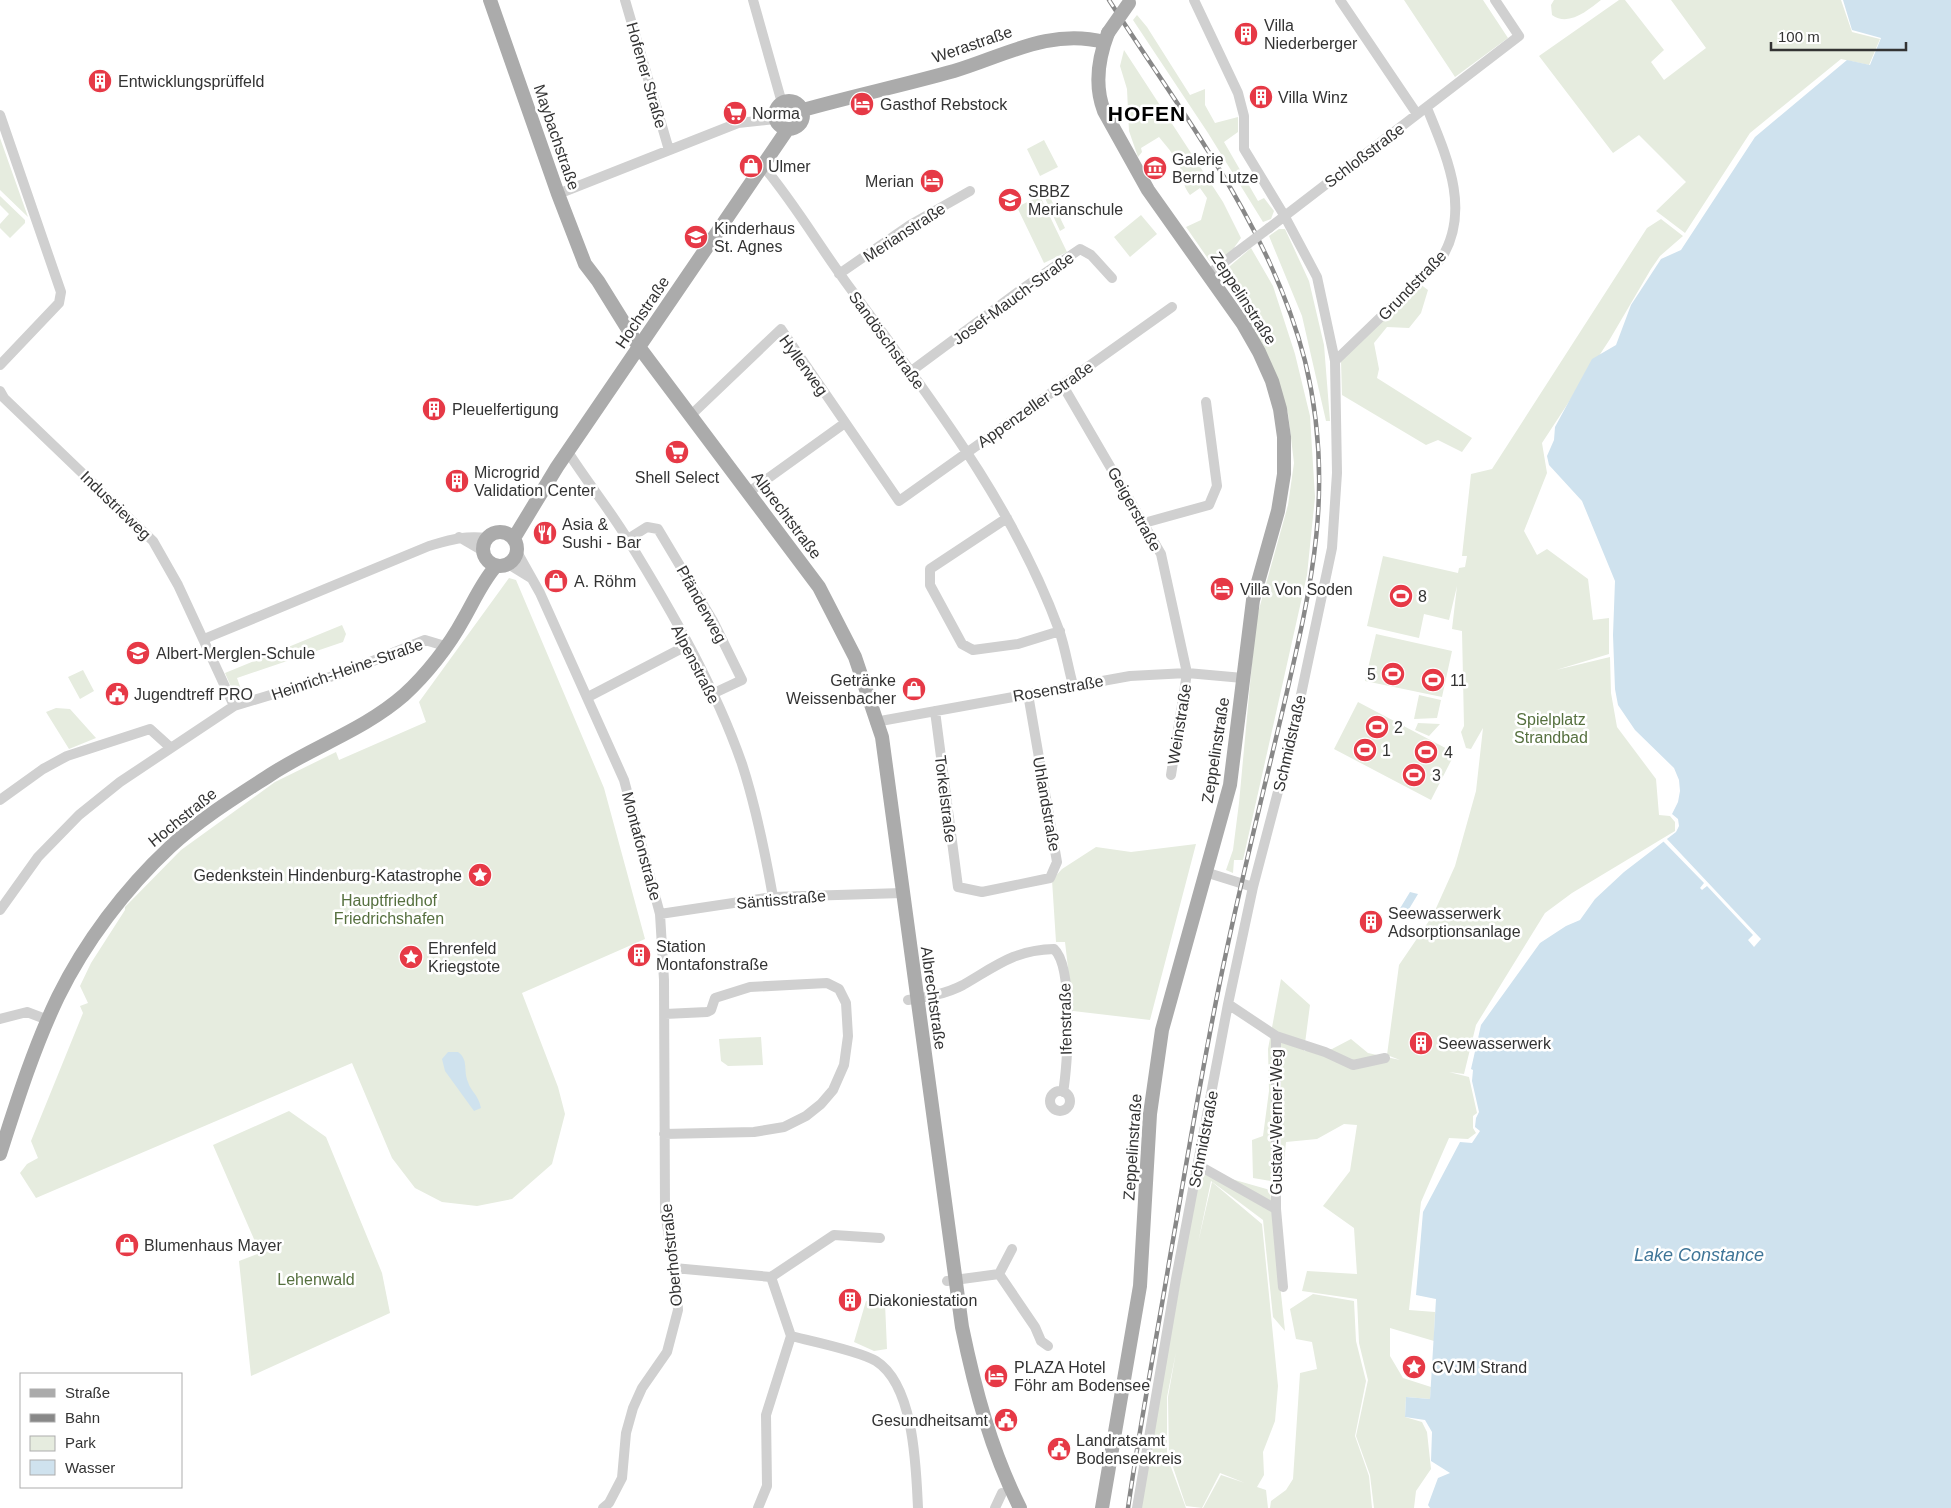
<svg xmlns="http://www.w3.org/2000/svg" width="1951" height="1508" font-family="Arial,sans-serif">
<rect width="100%" height="100%" fill="#fff"/>
<!-- green -->
<path fill="#e6ecdf" d="M1404,0H1483L1508,38L1455,77Z
M1554,0H1601C1588,10 1569,27 1552,15L1551,5Z
M1619,0H1625L1664,50L1651,62L1664,80L1706,48L1671,0H1841L1852,32L1880,39L1869,65L1841,59L1750,133L1685,233L1656,211L1686,182L1639,135L1613,153L1539,56Z
M1137,15L1147,27L1190,95L1205,89V105L1215,123L1238,117V132L1224,142L1258,201L1264,198L1274,211L1271,219L1263,222L1208,133L1133,20Z
M1124,50L1223,202L1241,238C1232,251 1226,260 1211,263L1186,227L1201,220L1207,198L1200,188L1190,195C1183,185 1185,185 1182,174C1179,160 1168,148 1159,137L1141,148L1142,152L1138,157L1129,131L1127,89L1120,66Z
M0,138L28,217L0,190Z
M1044,140L1058,167L1040,176L1027,149Z
M1048,193L1065,228L1060,231L1044,196Z
M0,196L25,220V223L10,238L0,228V224L9,214L0,205Z
M1040,196L1067,252L1044,263L1017,207Z
M1141,215L1157,234L1130,257L1114,237Z
M1661,219L1683,236L1660,256L1651,269L1610,339L1542,443L1547,473L1524,531L1537,555L1547,549L1588,579L1593,620L1609,618V654L1556,670L1610,657L1611,693L1617,727L1656,779L1659,815L1670,816L1675,822V831L1572,893L1545,913L1476,1025L1464,1074L1449,1072L1469,1077L1477,1113L1473,1116V1128L1476,1133L1468,1139L1449,1138L1421,1202L1409,1310L1435,1312L1434,1341L1390,1328V1356L1403,1378L1431,1387L1430,1399L1406,1397L1405,1417L1422,1422L1427,1432L1431,1469L1416,1491L1414,1508H1374L1370,1475L1356,1436L1368,1380L1359,1343L1357,1299L1302,1291L1307,1271L1357,1274L1354,1228L1323,1206L1350,1171L1357,1125L1344,1124L1317,1139L1286,1142L1282,1183L1253,1178L1252,1140L1263,1136L1269,1091L1268,1049L1281,979L1310,1005L1304,1051L1332,1049L1351,1039L1368,1053L1400,1060L1387,1055L1399,965L1433,915L1455,866L1476,791L1483,728L1471,749L1466,748L1461,732L1464,726L1462,631L1452,629L1457,586L1449,620L1424,614L1419,638L1367,626L1383,556L1458,573L1459,568L1465,567L1467,556H1462L1471,474L1492,469L1647,228Z
M1279,229H1285L1309,281L1324,345L1330,421H1326L1302,316L1269,236Z
M1251,248L1273,286L1295,354L1310,416L1315,497L1307,575L1243,860H1234L1233,873L1226,870L1233,850L1239,803L1256,620L1288,505L1294,463L1288,413L1270,363L1223,272Z
M1420,284L1428,290L1421,313L1409,328L1387,327L1374,343L1379,369L1377,378L1472,438L1462,452L1438,440L1426,445L1342,395L1341,361Z
M509,578L516,580L604,788L645,939L522,993L558,1087L565,1114L552,1164L512,1199L477,1206L442,1202L415,1188L392,1158L352,1063L36,1198L20,1173L27,1164L38,1158L31,1141L83,1013L80,1006L88,1003L80,986L91,963L125,910V907L181,850L275,782L336,752L339,760L426,722L419,702Z
M342,625L346,634L343,642L237,678L243,695L236,698L225,673Z
M1376,634L1452,651L1442,697L1365,681Z
M83,670L94,691L80,699L68,677Z
M1419,695L1441,700L1437,718L1414,719Z
M1358,702L1455,753L1431,800L1334,749Z
M56,708L70,709L96,738L69,749L46,712Z
M1418,723L1440,724L1429,736L1415,730Z
M1196,844L1150,1020L1073,1011L1065,942H1056L1052,880L1062,869L1096,847L1131,852Z
M761,1037L763,1065L728,1066L721,1061L719,1039Z
M289,1111L326,1137L382,1273L390,1313L251,1376L239,1261L260,1253L213,1145Z
M1200,1170L1270,1190L1285,1331L1273,1317L1263,1220L1211,1181L1198,1243L1212,1182L1262,1224L1278,1386L1275,1421L1263,1452L1264,1475L1257,1487L1266,1490L1268,1508H1203L1221,1475L1245,1483L1220,1473L1202,1508L1186,1506L1169,1455L1168,1397L1176,1352L1167,1397V1456L1186,1508H1140Z
M1313,1294L1354,1301L1356,1341L1366,1381L1355,1436L1369,1476L1372,1508H1270L1271,1501L1286,1490L1293,1479L1300,1373L1317,1369L1312,1342L1296,1339L1290,1309Z
M866,1301L885,1303L887,1349L874,1351L854,1342Z"/>
<!-- water -->
<path fill="#cfe2ee" d="M1843,0H1951V1508H1430L1428,1505L1438,1478L1450,1473L1431,1461L1432,1432L1425,1420L1405,1417L1406,1397L1430,1399L1436,1299L1416,1295L1423,1212L1460,1142L1472,1143L1480,1131L1475,1127L1476,1118L1479,1112L1472,1081L1473,1070L1471,1069L1481,1025L1540,943L1566,926L1580,920L1595,899L1624,872L1676,832L1679,826L1678,819L1672,814L1678,802L1680,791L1679,780L1674,768L1635,730L1618,705L1615,689L1613,635L1615,581L1582,501L1549,465L1547,456L1554,440L1555,427L1592,359L1616,345L1631,305L1661,259L1681,250L1755,137L1847,60L1870,65L1881,38L1852,30Z
M1410,892L1418,894L1406,914L1399,910Z
M448,1052H458C469,1060 463,1070 468,1082C471,1092 478,1094 481,1108L474,1111L445,1071L442,1059Z"/>
<!-- pier -->
<path fill="#fff" d="M1666,838L1761,939L1754,947L1748,940L1753,935L1707,886L1702,890L1700,888L1704,883L1662,840Z"/>
<g fill="none" stroke-linecap="round" stroke-linejoin="round">
<!-- minor -->
<path stroke="#d0d0d0" stroke-width="10" d="M625,0L669,150
M753,0L782,103
M1340,0L1417,114
M0,115L61,292L59,303L0,365
M763,166C796,205 822,251 853,292C930,398 1014,506 1059,630C1065,647 1068,667 1073,685
M558,194L738,123L775,119
M1269,228L1519,36L1495,0
M839,274L910,225L970,191
M1209,274L1237,252
M1335,361L1441,259C1472,210 1446,155 1427,108
M910,372L1022,289L1080,249L1091,255L1112,278
M1062,384L1161,554L1187,673L1171,775
M0,391L4,398L153,541L178,585L234,706
M690,416L781,329L899,501L1172,307
M568,452C587,482 610,510 628,540C671,610 715,686 742,764C756,807 765,852 773,897
M749,492L845,423
M1007,518L930,569V585L962,644L973,650L1018,644L1060,631
M1144,523L1209,505L1217,486L1206,402
M459,537L483,551
M628,539L647,527L658,529L713,621L742,680L712,694
M517,552L540,593L624,780L660,914L664,980L665,1212L677,1287L678,1310L667,1352L642,1388L633,1408L626,1433L622,1478L609,1503L603,1508
M508,564L531,578
M204,639L429,546C450,540 465,535 487,538
M588,697L688,645
M935,711L958,887L982,892L1050,878L1057,862L1028,694
M875,722L1130,676L1187,673L1243,678
M0,800L43,769L67,756L150,729L171,748
M1205,872L1253,887
M0,910L38,857L79,815L120,782L234,706L343,673L425,640L445,646
M660,914L773,897L902,893
M908,1000C927,997 946,994 963,985C996,966 1014,950 1054,949C1074,967 1068,1065 1063,1092
M1228,1004L1276,1036L1325,1052L1353,1065L1385,1058
M0,1019L27,1012L48,1020
M1276,1036V1209L1283,1287
M1050 1101a10 10 0 1 1 20 0a10 10 0 1 1-20 0Z
M664,1134L754,1132L784,1127L806,1116L821,1104L833,1090L844,1065L848,1036L846,1003L839,989L827,983L750,987L715,998L711,1010L707,1012L665,1014
M1198,1165L1276,1209
M674,1268L771,1277L834,1235L880,1238
M999,1274L1012,1249
M947,1281L999,1274L1035,1327L1041,1341L1048,1346
M791,1336C811,1341 860,1351 876,1361C914,1385 916,1466 918,1508
M758,1508L767,1486L766,1415L791,1336L771,1277
M995,1508L1002,1493
M1137,1508L1176,1279L1228,1004L1253,887L1291,742L1332,548L1337,473L1335,361L1317,277L1284,215L1244,149V116L1238,93L1194,0"/>
<!-- major -->
<path stroke="#ababab" stroke-width="14" d="M490,0L558,194L585,264L598,281L639,347L819,587L855,657L882,737L962,1327C975,1390 991,1450 1020,1508
M775 115a14 14 0 1 1 28 0a14 14 0 1 1-28 0Z
M803,110C853,96 904,85 954,71C1004,56 1050,28 1104,42
M483 549a17 17 0 1 1 34 0a17 17 0 1 1-34 0Z
M514,538L557,467L787,130
M0,1154C17,1101 34,1047 58,997C85,942 125,889 170,847C200,819 236,797 270,775C314,746 364,730 404,695C426,675 449,646 463,620C474,601 482,582 496,566
M1102,1508L1140,1286L1150,1114L1162,1030L1230,785L1253,600L1278,511L1284,474V437L1280,409L1272,381L1259,352L1243,324L1148,190L1104,111C1094,85 1098,59 1108,33"/>
<!-- rail casing -->
<g stroke="#888" stroke-width="4.5">
<path id="rail" d="M1109,0C1182,114 1271,227 1305,361C1336,488 1311,589 1282,713C1263,793 1243,873 1226,953C1204,1054 1188,1156 1170,1257C1156,1341 1140,1424 1128,1508"/>
</g>
<!-- rail -->
<use href="#rail" stroke="#fff" stroke-width="2.5" stroke-dasharray="8" stroke-linecap="butt"/>
<!-- minor-bridge -->
<path stroke="#d0d0d0" stroke-width="10" d="M1237,252L1269,228"/>
<!-- major-bridge -->
<path stroke="#ababab" stroke-width="14" d="M1108,33L1129,3"/>
</g>
<!-- icons -->
<defs>
<g id="building-disc" transform="scale(1.25)"><circle r="9.5" fill="#e63946" stroke="#fff"/><path d="M-4-6H4V6H1V3H-1V6H-4ZM-2.5-4.3h1.7v1.8h-1.7ZM.8-4.3h1.7v1.8H.8ZM-2.5-1h1.7V.8h-1.7ZM.8-1h1.7V.8H.8Z" fill="#fff"/></g>
<g id="hotel-disc" transform="scale(1.25)"><circle r="9.5" fill="#e63946" stroke="#fff"/><path d="M-6-4.5h1.5V1H6V5H4.5V3h-9V5H-6ZM-4 0a1.8 1.8 0 1 1 3.6 0ZM.5 0V-2.5h3Q6-2.5 6 0Z" fill="#fff"/></g>
<g id="supermarket-disc" transform="scale(1.25)"><circle r="9.5" fill="#e63946" stroke="#fff"/><path d="M-6-5.5h2.5l.6 2H6L4.5 2H-2.5L-4.4-4H-6ZM-1.5 3.2a1.3 1.3 0 1 0 .1 0ZM3 3.2a1.3 1.3 0 1 0 .1 0Z" fill="#fff"/></g>
<g id="shop-disc" transform="scale(1.25)"><circle r="9.5" fill="#e63946" stroke="#fff"/><path d="M-5-2.5h2.3a2.7 3.5 0 0 1 5.4 0H5L5.5 6h-11ZM-1.5-2.5h3a1.5 2.3 0 0 0-3 0Z" fill="#fff"/></g>
<g id="museum-disc" transform="scale(1.25)"><circle r="9.5" fill="#e63946" stroke="#fff"/><path d="M0-6L6-3V-2H-6V-3ZM-5-1h2V3h-2ZM-1-1h2V3h-2ZM3-1h2V3H3ZM-6 4H6V6H-6Z" fill="#fff"/></g>
<g id="school-disc" transform="scale(1.25)"><circle r="9.5" fill="#e63946" stroke="#fff"/><path d="M0-5L7-2L0 1L-7-2ZM-4 1L0 2.5L4 1V4Q0 6-4 4Z" fill="#fff"/></g>
<g id="restaurant-disc" transform="scale(1.25)"><circle r="9.5" fill="#e63946" stroke="#fff"/><path d="M-5-6h1v4h1v-4h1v4h1v-4h1v5L-1.5 .5V6h-2V.5L-5-1ZM5-6V6H3V1.5H1.5Q1.5-4 5-6Z" fill="#fff"/></g>
<g id="stadium-disc" transform="scale(1.25)"><circle r="9.5" fill="#e63946" stroke="#fff"/><path d="M0-5a6.5 5 0 1 0 0 10a6.5 5 0 1 0 0-10ZM-3.5-1.8h7v3.6h-7Z" fill="#fff"/></g>
<g id="civic-disc" transform="scale(1.25)"><circle r="9.5" fill="#e63946" stroke="#fff"/><path d="M-.6-6.5H3V-4.5H.6V-3L4-1V1h2V6H-6V1h2V-1L-.6-3ZM-1.2 2.5V6h2.4V2.5Z" fill="#fff"/></g>
<g id="sight-disc" transform="scale(1.25)"><circle r="9.5" fill="#e63946" stroke="#fff"/><path d="M0-6L1.8-2.2L6-1.7L2.9 1.2L3.7 5.4L0 3.3L-3.7 5.4L-2.9 1.2L-6-1.7L-1.8-2.2Z" fill="#fff"/></g>
</defs>
<g fill-rule="evenodd">
<use href="#building-disc" x="1246" y="34"/>
<use href="#building-disc" x="100" y="81"/>
<use href="#building-disc" x="1261" y="97"/>
<use href="#hotel-disc" x="862" y="104"/>
<use href="#supermarket-disc" x="735" y="113"/>
<use href="#shop-disc" x="751" y="166"/>
<use href="#museum-disc" x="1155" y="168"/>
<use href="#hotel-disc" x="932" y="181"/>
<use href="#school-disc" x="1010" y="200"/>
<use href="#school-disc" x="696" y="237"/>
<use href="#building-disc" x="434" y="409"/>
<use href="#supermarket-disc" x="677" y="452"/>
<use href="#building-disc" x="457" y="481"/>
<use href="#restaurant-disc" x="545" y="533"/>
<use href="#shop-disc" x="556" y="581"/>
<use href="#hotel-disc" x="1222" y="589"/>
<use href="#stadium-disc" x="1401" y="596"/>
<use href="#school-disc" x="138" y="653"/>
<use href="#stadium-disc" x="1393" y="674"/>
<use href="#stadium-disc" x="1433" y="680"/>
<use href="#shop-disc" x="914" y="689"/>
<use href="#civic-disc" x="117" y="694"/>
<use href="#stadium-disc" x="1377" y="727"/>
<use href="#stadium-disc" x="1365" y="750"/>
<use href="#stadium-disc" x="1426" y="752"/>
<use href="#stadium-disc" x="1414" y="775"/>
<use href="#sight-disc" x="480" y="875"/>
<use href="#building-disc" x="1371" y="922"/>
<use href="#building-disc" x="639" y="955"/>
<use href="#sight-disc" x="411" y="957"/>
<use href="#building-disc" x="1421" y="1043"/>
<use href="#shop-disc" x="127" y="1245"/>
<use href="#building-disc" x="850" y="1300"/>
<use href="#sight-disc" x="1414" y="1367"/>
<use href="#hotel-disc" x="996" y="1376"/>
<use href="#civic-disc" x="1006" y="1420"/>
<use href="#civic-disc" x="1059" y="1449"/>
</g>
<g text-anchor="middle" stroke-width="5" stroke-linejoin="round" paint-order="stroke">
<!-- poi labels -->
<g font-size="16" fill="#333" stroke="#fff" text-anchor="start">
<text x="1264" y="31">Villa<tspan x="1264" dy="18">Niederberger</tspan></text>
<text x="118" y="87">Entwicklungsprüffeld</text>
<text x="1278" y="103">Villa Winz</text>
<text x="880" y="110">Gasthof Rebstock</text>
<text x="752" y="119">Norma</text>
<text x="1172" y="165">Galerie<tspan x="1172" dy="18">Bernd Lutze</tspan></text>
<text x="768" y="172">Ulmer</text>
<text x="914" y="187" text-anchor="end">Merian</text>
<text x="1028" y="197">SBBZ<tspan x="1028" dy="18">Merianschule</tspan></text>
<text x="714" y="234">Kinderhaus<tspan x="714" dy="18">St. Agnes</tspan></text>
<text x="452" y="415">Pleuelfertigung</text>
<text x="474" y="478">Microgrid<tspan x="474" dy="18">Validation Center</tspan></text>
<text x="677" y="483" text-anchor="middle">Shell Select</text>
<text x="562" y="530">Asia &amp;<tspan x="562" dy="18">Sushi - Bar</tspan></text>
<text x="574" y="587">A. Röhm</text>
<text x="1240" y="595">Villa Von Soden</text>
<text x="1418" y="602">8</text>
<text x="156" y="659">Albert-Merglen-Schule</text>
<text x="1376" y="680" text-anchor="end">5</text>
<text x="896" y="686" text-anchor="end">Getränke<tspan x="896" dy="18">Weissenbacher</tspan></text>
<text x="1450" y="686">11</text>
<text x="134" y="700">Jugendtreff PRO</text>
<text x="1394" y="733">2</text>
<text x="1382" y="756">1</text>
<text x="1444" y="758">4</text>
<text x="1432" y="781">3</text>
<text x="462" y="881" text-anchor="end">Gedenkstein Hindenburg-Katastrophe</text>
<text x="1388" y="919">Seewasserwerk<tspan x="1388" dy="18">Adsorptionsanlage</tspan></text>
<text x="656" y="952">Station<tspan x="656" dy="18">Montafonstraße</tspan></text>
<text x="428" y="954">Ehrenfeld<tspan x="428" dy="18">Kriegstote</tspan></text>
<text x="1438" y="1049">Seewasserwerk</text>
<text x="144" y="1251">Blumenhaus Mayer</text>
<text x="868" y="1306">Diakoniestation</text>
<text x="1014" y="1373">PLAZA Hotel<tspan x="1014" dy="18">Föhr am Bodensee</tspan></text>
<text x="1432" y="1373">CVJM Strand</text>
<text x="988" y="1426" text-anchor="end">Gesundheitsamt</text>
<text x="1076" y="1446">Landratsamt<tspan x="1076" dy="18">Bodenseekreis</tspan></text>
</g>
<!-- street labels -->
<g font-size="16" fill="#333" stroke="#fff">
<text transform="translate(972 44) rotate(-19)" y="6">Werastraße</text>
<text transform="translate(647 75) rotate(74)" y="6">Hofener Straße</text>
<text transform="translate(557 137) rotate(71)" y="6">Maybachstraße</text>
<text transform="translate(1364 155) rotate(-37)" y="6">Schloßstraße</text>
<text transform="translate(904 232) rotate(-33)" y="6">Merianstraße</text>
<text transform="translate(1412 285) rotate(-46)" y="6">Grundstraße</text>
<text transform="translate(1013 298) rotate(-36)" y="6">Josef-Mauch-Straße</text>
<text transform="translate(1244 298) rotate(57)" y="6">Zeppelinstraße</text>
<text transform="translate(642 312) rotate(-56)" y="6">Hochstraße</text>
<text transform="translate(887 340) rotate(54)" y="6">Sandöschstraße</text>
<text transform="translate(804 365) rotate(54)" y="6">Hyllerweg</text>
<text transform="translate(1035 404) rotate(-35)" y="6">Appenzeller Straße</text>
<text transform="translate(116 505) rotate(44)" y="6">Industrieweg</text>
<text transform="translate(1135 509) rotate(61)" y="6">Geigerstraße</text>
<text transform="translate(787 515) rotate(53)" y="6">Albrechtstraße</text>
<text transform="translate(702 604) rotate(61)" y="6">Pfänderweg</text>
<text transform="translate(696 664) rotate(63)" y="6">Alpenstraße</text>
<text transform="translate(347 669) rotate(-19)" y="6">Heinrich-Heine-Straße</text>
<text transform="translate(1058 688) rotate(-10)" y="6">Rosenstraße</text>
<text transform="translate(1179 724) rotate(-81)" y="6">Weinstraße</text>
<text transform="translate(1289 743) rotate(-77)" y="6">Schmidstraße</text>
<text transform="translate(1215 750) rotate(-81)" y="6">Zeppelinstraße</text>
<text transform="translate(946 799) rotate(83)" y="6">Torkelstraße</text>
<text transform="translate(1047 804) rotate(80)" y="6">Uhlandstraße</text>
<text transform="translate(182 817) rotate(-39)" y="6">Hochstraße</text>
<text transform="translate(642 846) rotate(75)" y="6">Montafonstraße</text>
<text transform="translate(781 899) rotate(-5)" y="6">Säntisstraße</text>
<text transform="translate(934 998) rotate(82)" y="6">Albrechtstraße</text>
<text transform="translate(1065 1019) rotate(-91)" y="6">Ifenstraße</text>
<text transform="translate(1276 1122) rotate(-90)" y="6">Gustav-Werner-Weg</text>
<text transform="translate(1203 1139) rotate(-79)" y="6">Schmidstraße</text>
<text transform="translate(1132 1147) rotate(-86)" y="6">Zeppelinstraße</text>
<text transform="translate(671 1255) rotate(-96)" y="6">Oberhofstraße</text>
</g>
<!-- park labels -->
<g font-size="16" fill="#56703f" stroke="#fff">
<text x="1551" y="725">Spielplatz<tspan x="1551" dy="18">Strandbad</tspan></text>
<text x="389" y="906">Hauptfriedhof<tspan x="389" dy="18">Friedrichshafen</tspan></text>
<text x="316" y="1285">Lehenwald</text>
</g>
<!-- water labels -->
<g font-size="18" font-style="italic" fill="#3f7597" stroke="#fff">
<text x="1699" y="1261">Lake Constance</text>
</g>
<!-- district labels -->
<g font-size="21" font-weight="bold" letter-spacing="1" fill="#000" stroke="#fff">
<text x="1147" y="121">HOFEN</text>
</g>
</g>
<!-- legend -->
<rect x="20" y="1373" width="162" height="115" fill="#ffffff" stroke="#adadad"/>
<rect x="30" y="1389" width="25" height="8" fill="#ababab" stroke="#adadad"/>
<text x="65" y="1398" font-size="15" fill="#333333">Straße</text>
<rect x="30" y="1414" width="25" height="8" fill="#888888" stroke="#adadad"/>
<text x="65" y="1423" font-size="15" fill="#333333">Bahn</text>
<rect x="30" y="1436" width="25" height="15" fill="#e6ecdf" stroke="#adadad"/>
<text x="65" y="1448" font-size="15" fill="#333333">Park</text>
<rect x="30" y="1460" width="25" height="15" fill="#cfe2ee" stroke="#adadad"/>
<text x="65" y="1473" font-size="15" fill="#333333">Wasser</text>
<!-- scale -->
<path d="M1771 42v8h135v-8" fill="none" stroke="#333333" stroke-width="2.5"/>
<text x="1778" y="42" font-size="15" fill="#333333" stroke="#ffffff" stroke-width="4" paint-order="stroke">100 m</text>
</svg>
